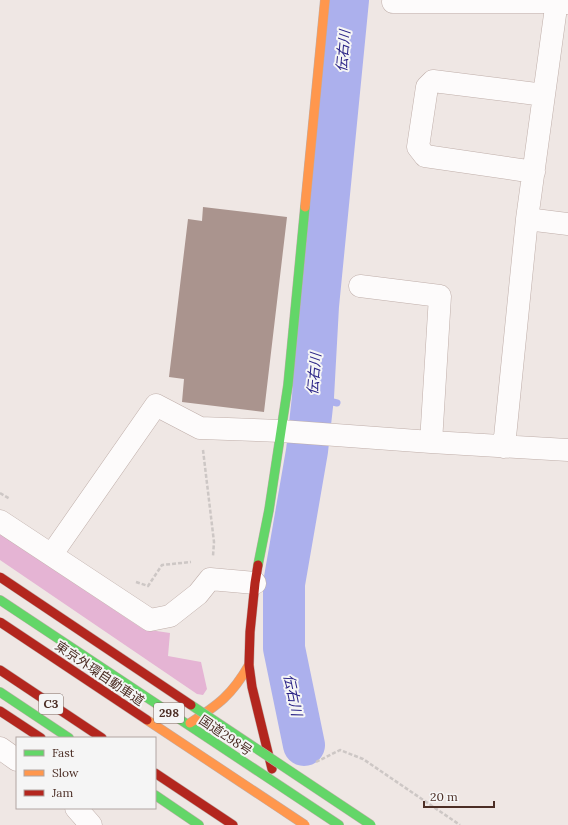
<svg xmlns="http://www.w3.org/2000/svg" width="568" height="825" font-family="Lora,'Noto Sans JP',serif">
<rect width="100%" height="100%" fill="#efe7e4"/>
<!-- forest -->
<path fill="#e5b4d4" d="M0,534L143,629L170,633L168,656L201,662L207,689L203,695L197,694L0,560Z"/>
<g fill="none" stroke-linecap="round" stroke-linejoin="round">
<!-- stream -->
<path stroke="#acb0ed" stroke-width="7" d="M313,397L337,403"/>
<!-- river -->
<path stroke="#acb0ed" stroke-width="42" d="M304,745L284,648V584L307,451L313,397L318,306L348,0"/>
</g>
<!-- building -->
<path fill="#aa948e" d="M203,207L287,217L264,412L182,402L184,379L169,377L188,219L202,221Z"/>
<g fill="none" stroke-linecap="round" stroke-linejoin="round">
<!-- street casing -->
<g stroke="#bfaea9" stroke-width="23">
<path id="street" d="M393,2H556L568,3
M534,172L425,156L418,147L427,87L433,81L544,95
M527,219L568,224
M360,286L440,296L431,442
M504,447L527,219L557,0
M0,521L150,620L170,616L198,594L210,579L255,583
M52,554L156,405L200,428L281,431L431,442L568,450
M0,748L17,760
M76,808L91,825"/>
</g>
<!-- fast casing -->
<g stroke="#bfaea9" stroke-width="10">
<path id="fast" d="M258,565L269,510L288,385L305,207
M0,600L339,825
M0,692L69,738
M155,795L199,825"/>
</g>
<!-- slow casing -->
<g stroke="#bfaea9" stroke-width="10">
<path id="slow" d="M305,207L325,0
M190,723C218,705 232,695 249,665"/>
</g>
<!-- jam casing -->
<g stroke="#bfaea9" stroke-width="10">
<path id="jam" d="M258,565L255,583L250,632L249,665L252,687L272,769
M0,670L102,738
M0,711L41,738
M155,773L233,825"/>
</g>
<!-- path -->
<path stroke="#cdc7c5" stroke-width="2.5" stroke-dasharray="4 2" stroke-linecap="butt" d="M203,450L214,542L213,556
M0,493L10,499
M136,582L148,586L162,565L191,562
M316,762L340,750L363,759L460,825"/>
<!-- street -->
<use href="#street" stroke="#fdfbfb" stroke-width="22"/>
<!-- fast -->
<use href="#fast" stroke="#63d668" stroke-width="9"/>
<!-- slow -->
<use href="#slow" stroke="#ff974d" stroke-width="9"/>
<!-- jam -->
<use href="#jam" stroke="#b3261e" stroke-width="9"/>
<!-- fast-bridge casing -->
<g stroke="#bfaea9" stroke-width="10" stroke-linecap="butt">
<path id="fast-bridge" d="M191,705L371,825"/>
</g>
<!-- slow-bridge casing -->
<g stroke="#bfaea9" stroke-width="10" stroke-linecap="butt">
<path id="slow-bridge" d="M147,720L305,825"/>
</g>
<!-- jam-bridge casing -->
<g stroke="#bfaea9" stroke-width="10" stroke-linecap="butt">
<path id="jam-bridge" d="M0,577L191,705
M0,622L147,720"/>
</g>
<!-- fast-bridge -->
<use href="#fast-bridge" stroke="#63d668" stroke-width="9"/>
<!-- slow-bridge -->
<use href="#slow-bridge" stroke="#ff974d" stroke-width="9"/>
<!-- jam-bridge -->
<use href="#jam-bridge" stroke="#b3261e" stroke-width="9"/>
</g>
<g text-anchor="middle" stroke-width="4" stroke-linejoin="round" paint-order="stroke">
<!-- shield labels -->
<g fill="#f5f5f5" stroke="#7f6a63" stroke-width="1">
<rect x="39" y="694" width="24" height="20" rx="3"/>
<rect x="154" y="703" width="30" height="20" rx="3"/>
</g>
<g font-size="12" font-weight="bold" fill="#4c2e25">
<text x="51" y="708">C3</text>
<text x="169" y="717">298</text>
</g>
<!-- street labels -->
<g font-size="13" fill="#4c2e25" stroke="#f5f5f5">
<text transform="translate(100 673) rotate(34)" y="5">東京外環自動車道</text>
<text transform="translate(226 735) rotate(34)" y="5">国道298号</text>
</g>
<!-- water labels -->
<g font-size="14" font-style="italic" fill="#2b2487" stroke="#f5f5f5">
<text transform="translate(343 51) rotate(-85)" y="5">伝右川</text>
<text transform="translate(314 374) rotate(-85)" y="5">伝右川</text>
<text transform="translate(293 695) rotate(78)" y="5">伝右川</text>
</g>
</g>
<!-- legend -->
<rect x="16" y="737" width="140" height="72" fill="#f5f5f5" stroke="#b1a5a2"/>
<rect x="24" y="750" width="20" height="6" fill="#63d668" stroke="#b1a5a2"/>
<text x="52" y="757" font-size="12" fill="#4c2e25">Fast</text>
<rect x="24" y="770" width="20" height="6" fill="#ff974d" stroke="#b1a5a2"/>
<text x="52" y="777" font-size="12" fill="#4c2e25">Slow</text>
<rect x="24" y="790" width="20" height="6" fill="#b3261e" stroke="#b1a5a2"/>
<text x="52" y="797" font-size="12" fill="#4c2e25">Jam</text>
<!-- scale -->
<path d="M424 801v6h70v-6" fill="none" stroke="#4c2e25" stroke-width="2"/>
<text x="430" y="801" font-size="12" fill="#4c2e25" stroke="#f5f5f5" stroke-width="3" paint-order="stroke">20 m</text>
</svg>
